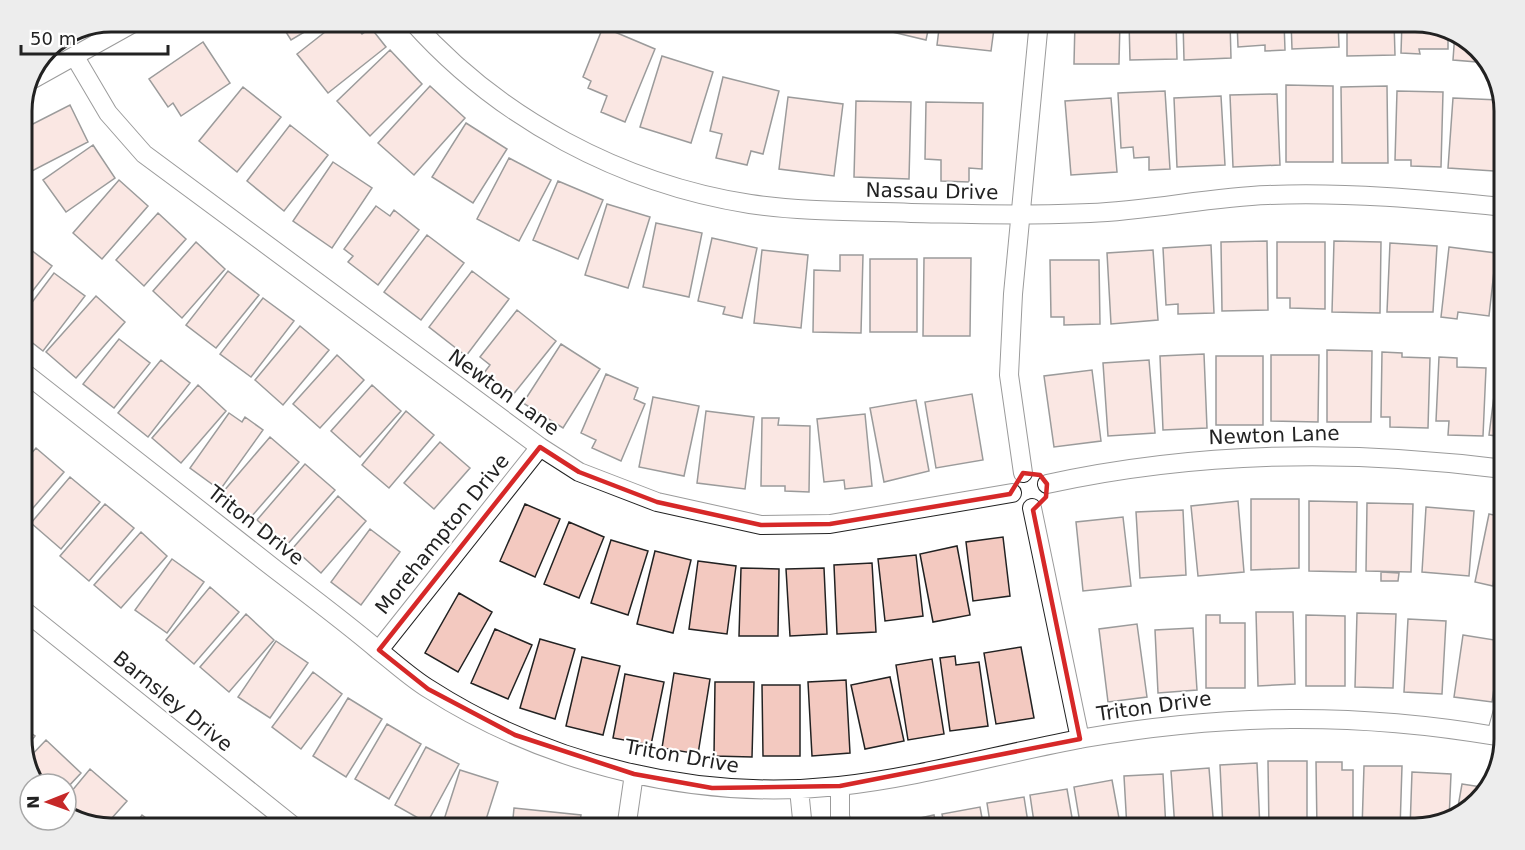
<svg xmlns="http://www.w3.org/2000/svg" width="1525" height="850" font-family="'DejaVu Sans',sans-serif">
<rect width="100%" height="100%" fill="#fff"/>
<!-- building -->
<path fill="#f3c9c0" stroke="#222" stroke-width="1.5" d="M279,21H323L291,40Z
M339,21H352L362,34L371,28L386,47L328,93L297,54Z
M872,21H930L926,40L871,27Z
M940,21H995L991,51L937,45Z
M1075,21H1120L1119,64H1074Z
M1129,21H1176L1177,59L1130,60Z
M1183,21H1230L1231,58L1184,60Z
M1237,21H1284L1285,50L1265,51V45L1238,47Z
M1291,21H1338L1339,47L1292,49Z
M1347,21H1394L1395,55L1347,56Z
M1402,21H1415L1448,30V49H1419L1420,54L1401,53Z
M603,27L655,49L625,122L601,112L607,96L588,88L591,81L583,77Z
M1455,32L1459,33L1490,63L1453,60Z
M203,42L230,83L181,116L173,103L168,107L149,79Z
M390,50L422,84L370,136L337,101Z
M662,56L713,72L691,143L640,127Z
M723,77L779,91L763,154L751,151L747,165L716,158L722,134L710,131Z
M1286,85L1333,86V162H1286Z
M430,86L465,118L414,175L378,143Z
M1387,86L1388,163H1342L1341,87Z
M243,87L281,117L237,172L199,141Z
M1165,91L1170,169L1149,170V157L1134,158L1133,147L1121,148L1118,93Z
M1397,91L1443,92L1441,167L1411,166V160H1395Z
M1277,94L1280,165L1233,167L1230,95Z
M1221,96L1225,165L1177,167L1174,98Z
M788,97L843,104L834,176L779,169Z
M1111,98L1117,172L1071,175L1065,101Z
M1453,98L1499,100L1494,171L1448,168Z
M856,101L911,102L909,179L854,177Z
M926,102L983,103L982,169L969,168V182L941,181V160L925,159Z
M70,105L88,142L30,172L21,155V130Z
M466,123L507,149L473,203L432,177Z
M290,125L328,155L284,211L247,181Z
M93,145L115,178L66,212L43,180Z
M509,158L551,180L519,241L477,219Z
M333,162L372,188L332,248L293,221Z
M119,180L148,206L102,259L73,233Z
M558,181L603,200L578,259L533,240Z
M607,204L650,217L628,288L585,275Z
M376,206L390,216L394,210L419,230L378,285L348,262L353,256L344,249Z
M158,213L186,239L144,286L116,260Z
M656,223L702,233L689,297L643,287Z
M427,235L464,263L421,320L384,292Z
M712,238L757,248L742,318L723,314L725,307L698,301Z
M1267,241L1268,310L1222,311L1221,242Z
M1334,241L1381,242L1380,313L1332,312Z
M196,242L225,269L182,318L153,291Z
M1277,242H1325V309L1290,308V298H1277Z
M22,243L52,266L21,306V244Z
M1390,243L1437,246L1433,312H1387Z
M1211,245L1214,313L1178,314V304L1166,305L1163,248Z
M1449,247L1496,253L1489,316L1458,312L1457,319L1441,317Z
M762,250L808,255L801,328L754,323Z
M1153,250L1158,320L1111,324L1107,253Z
M840,255H863L861,333L813,332L814,270L840,271Z
M924,258H971L970,336H923Z
M870,259H917V332H870Z
M1050,260H1099L1100,324L1064,325V317H1051Z
M228,271L259,295L216,348L186,325Z
M472,271L509,299L466,356L429,327Z
M54,273L85,296L43,351L21,334V317Z
M96,296L125,322L76,378L46,352Z
M263,298L294,321L251,377L220,354Z
M517,310L556,341L512,396L484,373L490,365L480,357Z
M300,326L329,350L283,405L255,380Z
M119,339L150,363L114,408L83,384Z
M561,344L600,369L563,428L523,403Z
M1327,350L1372,351L1371,422H1327Z
M1382,352L1402,353V357L1430,358L1428,428L1390,427V417H1381Z
M1204,354L1207,428L1163,430L1160,356Z
M337,355L364,380L320,428L293,404Z
M1271,355H1319L1318,422L1271,421Z
M1216,356H1263V425H1216Z
M1439,357L1457,358V367L1486,368L1483,436L1448,435L1449,421H1436Z
M161,360L190,383L148,437L118,413Z
M1149,360L1155,433L1108,436L1103,363Z
M1498,365H1504V437L1489,435Z
M1092,370L1101,441L1054,447L1044,376Z
M606,374L638,388L634,399L645,404L621,461L592,448L596,440L581,433Z
M198,385L226,411L181,463L152,438Z
M372,385L401,411L360,457L331,431Z
M972,394L983,460L936,468L925,402Z
M653,397L699,406L684,476L639,467Z
M916,400L929,471L884,482L870,408Z
M406,411L434,435L389,488L362,465Z
M706,411L754,417L745,489L697,483Z
M229,413L242,422L245,417L263,430L220,490L190,468Z
M865,414L872,486L845,489L844,480L824,482L817,419Z
M762,418H779L778,425L810,426L809,492L785,491V486H761Z
M270,437L299,462L251,517L223,492Z
M440,442L470,468L434,509L404,483Z
M36,448L64,472L21,522V465Z
M305,464L335,490L286,546L257,520Z
M70,477L100,502L61,549L31,523Z
M338,496L366,521L321,573L293,548Z
M1251,499H1299V568L1251,570Z
M1238,501L1244,572L1198,576L1191,506Z
M1309,501L1357,502L1356,572L1309,571Z
M1367,503L1413,504L1411,572L1366,571Z
M105,504L134,528L89,581L60,556Z
M525,504L560,519L535,577L500,561Z
M1426,507L1474,511L1469,576L1422,572Z
M1183,510L1186,575L1140,578L1136,512Z
M1489,514L1504,517V580L1494,578L1493,586L1475,582Z
M1123,517L1131,586L1083,591L1076,522Z
M569,522L604,537L579,598L544,584Z
M370,529L400,552L361,605L331,582Z
M141,532L167,556L121,608L94,585Z
M1003,537L1010,596L973,601L966,542Z
M611,540L648,551L628,615L591,603Z
M957,546L970,615L933,622L920,554Z
M655,551L691,560L673,633L637,624Z
M916,555L923,616L885,621L878,559Z
M172,559L204,582L167,633L135,610Z
M698,561L736,566L727,634L689,629Z
M872,563L876,632L837,634L834,565Z
M741,568L779,569L778,636H739Z
M824,568L827,634L790,636L786,569Z
M1381,572L1399,573L1398,581H1381Z
M210,587L239,612L194,664L166,640Z
M459,593L492,612L458,672L425,653Z
M1256,612H1293L1295,684L1258,686Z
M1357,613L1396,614L1393,688L1355,687Z
M246,614L274,640L229,692L200,667Z
M1206,615H1220V623H1245V688H1206Z
M1306,615L1345,616V686H1306Z
M1408,619L1446,621L1442,694L1404,692Z
M1137,624L1147,697L1108,702L1099,629Z
M1193,628L1197,690L1158,693L1155,630Z
M495,629L532,645L508,699L471,683Z
M1463,635L1501,641L1492,702L1454,697Z
M540,639L575,649L555,719L520,708Z
M276,641L308,663L270,718L238,697Z
M1021,647L1034,718L996,724L984,653Z
M955,656L956,665L979,662L988,726L950,731L940,658Z
M582,657L620,666L603,735L566,726Z
M932,659L944,734L908,740L896,665Z
M313,672L342,694L301,749L272,727Z
M674,673L710,679L698,754L662,748Z
M625,674L664,682L651,745L613,738Z
M890,677L904,741L865,749L851,685Z
M846,680L850,753L812,756L808,682Z
M715,682H754L752,757L714,756Z
M762,685H800V756H763Z
M348,698L382,719L346,777L313,756Z
M387,724L421,744L389,799L355,779Z
M21,726L35,736L23,752L21,745Z
M46,740L81,773L66,789V784H34L26,761Z
M426,747L459,764L427,823L395,805Z
M1268,761H1307V824H1285V829H1269Z
M1316,762H1342V770H1353V829H1317Z
M1257,763L1260,829H1223L1220,765Z
M1364,766H1402L1400,829H1362Z
M1209,768L1214,829H1175L1171,771Z
M90,769L127,801L104,827L66,817V798Z
M460,770L498,782L483,829H441Z
M1412,772L1451,774L1449,820L1410,829Z
M1163,774L1166,829H1127L1124,776Z
M1112,780L1121,829H1081L1074,787Z
M1462,784L1488,788L1456,818Z
M1067,789L1074,829H1035L1030,795Z
M1024,797L1029,829H991L987,803Z
M980,807L984,829H945L942,814Z
M514,808L581,815L579,829H512Z
M142,815L161,829H118L126,818L135,825Z
M934,815L937,829H898L897,823Z"/>
<g fill="none" stroke-linecap="round" stroke-linejoin="round">
<!-- minor casing -->
<g stroke="#222" stroke-width="20">
<path id="minor" d="M412,21C499,119 622,184 750,204C804,212 858,211 911,213C971,214 1031,216 1090,213C1150,211 1209,197 1268,195C1347,192 1426,199 1504,207
M75,57L108,113L144,154L540,447L579,472L657,502L761,525L830,524L1012,493
M33,79L137,21
M21,370C106,437 191,503 276,570C310,596 345,622 378,650C395,663 411,678 429,689C549,766 698,801 839,786C922,777 1003,753 1085,738C1226,714 1355,712 1496,736L1504,707
M1023,473L1009,375L1013,294L1039,21
M1047,484C1198,451 1351,449 1504,469
M1032,508L1080,739
M21,608L297,829
M379,650L540,447
M840,786V816L843,829
M799,789L803,829
M626,829L634,774"/>
</g>
<!-- minor -->
<use href="#minor" stroke="#fff" stroke-width="18"/>
</g>
<!-- marked area -->
<path d="M0 0H1525V850H0ZM540,447L579,472L657,502L761,525L830,524L1010,494L1023,473L1040,475L1047,484L1046,497L1033,510L1080,739L840,786L712,788L634,774L515,735L428,689L379,650Z" fill="#fff" fill-opacity=".55" fill-rule="evenodd"/>
<path fill="none" stroke="#d62828" stroke-width="4.5" stroke-linejoin="round" d="M540,447L579,472L657,502L761,525L830,524L1010,494L1023,473L1040,475L1047,484L1046,497L1033,510L1080,739L840,786L712,788L634,774L515,735L428,689L379,650Z"/>
<g text-anchor="middle" stroke-width="4.5" stroke-linejoin="round" paint-order="stroke">
<!-- street labels -->
<g font-size="20" fill="#222" stroke="#fff">
<text transform="translate(932 191) rotate(1)" y="7">Nassau Drive</text>
<text transform="translate(504 392) rotate(36)" y="7">Newton Lane</text>
<text transform="translate(1274 435) rotate(-2)" y="7">Newton Lane</text>
<text transform="translate(256 525) rotate(38)" y="7">Triton Drive</text>
<text transform="translate(442 534) rotate(-51)" y="7">Morehampton Drive</text>
<text transform="translate(173 701) rotate(39)" y="7">Barnsley Drive</text>
<text transform="translate(1154 706) rotate(-8)" y="7">Triton Drive</text>
<text transform="translate(682 756) rotate(10)" y="7">Triton Drive</text>
</g>
</g>
<!-- crop -->
<path d="M0 0H1525V850H0ZM111 32H1415A79 79 0 0 1 1494 111V739A79 79 0 0 1 1415 818H111A79 79 0 0 1 32 739V111A79 79 0 0 1 111 32Z" fill="#ededed" fill-rule="evenodd"/>
<path fill="none" stroke="#222" stroke-width="3" d="M111 32H1415A79 79 0 0 1 1494 111V739A79 79 0 0 1 1415 818H111A79 79 0 0 1 32 739V111A79 79 0 0 1 111 32Z"/>
<!-- north arrow -->
<g transform="translate(48 802) rotate(269)"><circle r="28" fill="#ffffff" stroke="#a7a7a7" stroke-width="1.5"/>
<path d="M0-4.5L10 22L0 15L-10 22Z" fill="#c62828"/>
<text y="-9" font-size="16" font-weight="bold" text-anchor="middle" fill="#222222">N</text>
</g>
<!-- scale -->
<path d="M21 45v9h147v-9" fill="none" stroke="#222222" stroke-width="3"/>
<text x="30" y="45" font-size="18" fill="#222222" stroke="#ffffff" stroke-width="4.5" paint-order="stroke">50 m</text>
</svg>
